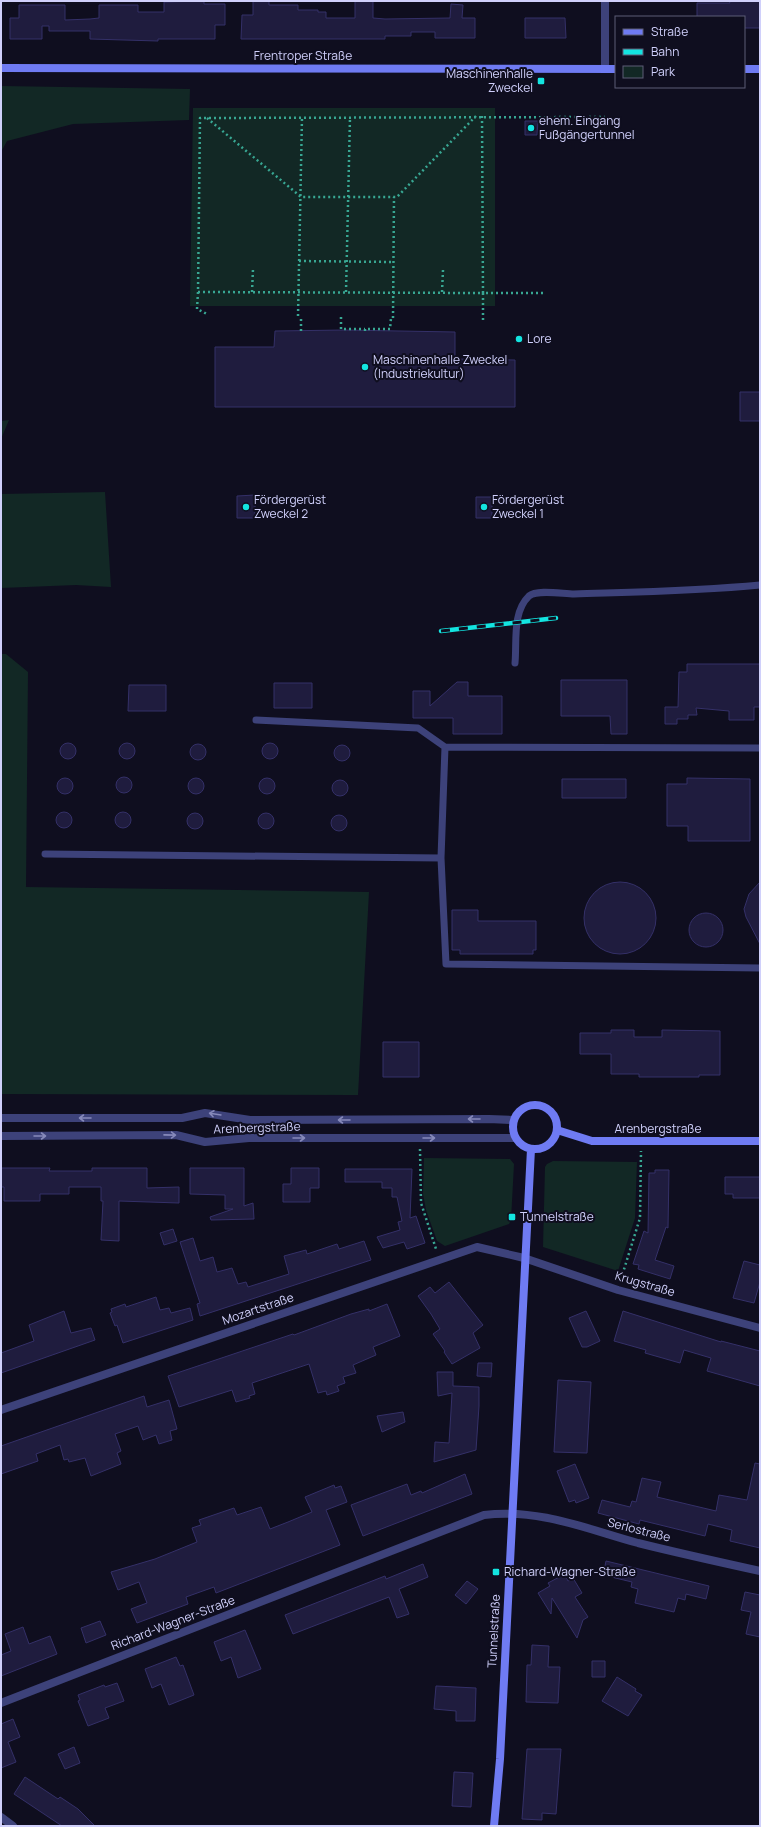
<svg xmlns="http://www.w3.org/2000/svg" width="761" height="1827" font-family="Manrope,sans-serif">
<rect width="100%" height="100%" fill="#0f0e1f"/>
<!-- green -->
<path fill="#122825" d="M1,86L190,89L189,120L73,124L7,141L1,152Z
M193,108H495V306H190Z
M9,420L1,439V421Z
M105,492L111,587L76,585L1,588V494Z
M1,654H6L28,672L26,887L369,892L358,1095L1,1094Z
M424,1158L510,1159L514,1164L511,1220L509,1224L445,1246L437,1241L426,1210L423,1194Z
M553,1161L637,1162L635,1218L618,1271L543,1247L545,1167L547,1164Z"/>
<!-- building -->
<path fill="#1f1c3e" stroke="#343068" d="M204,1V4H225V25H215V39H158V41L90,39V31H49V26H42V39H10V18H19V5H65V20L90,19L99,18V5H138V12H164V2Z
M253,1H269V5H298V10H318V12H326V18H355V1H373V18L385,19L450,18L451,4L463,5L462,18H475V38H435V32H411V36H385V39H241L242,15H253Z
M729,1H760V28H744V17H697V3H730Z
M525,18H565L566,38H525Z
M525,121H538L537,135H525Z
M344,330L455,332V359L515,360V407H215V347H274L275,331Z
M740,392H760V421H740Z
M255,495V518H237V496Z
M476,497H492V518H476Z
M687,664H760V707H754V720H729V711L696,708L697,715H688V719H677V724H665V707H678L679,672H687Z
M561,680H627V734H611L610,716H561Z
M457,682H468V696H502V734H453V718H413V691H430V706Z
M274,683H312V708H274Z
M129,685H166V711H128Z
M262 751a8 8 0 1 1 16 0a8 8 0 1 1-16 0Z
M60 751a8 8 0 1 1 16 0a8 8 0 1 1-16 0Z
M119 751a8 8 0 1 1 16 0a8 8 0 1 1-16 0Z
M190 752a8 8 0 1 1 16 0a8 8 0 1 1-16 0Z
M334 753a8 8 0 1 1 16 0a8 8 0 1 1-16 0Z
M116 785a8 8 0 1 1 16 0a8 8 0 1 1-16 0Z
M259 786a8 8 0 1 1 16 0a8 8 0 1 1-16 0Z
M57 786a8 8 0 1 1 16 0a8 8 0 1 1-16 0Z
M188 786a8 8 0 1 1 16 0a8 8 0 1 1-16 0Z
M687,778L750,779V841H688V826H667V784H687Z
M562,779H626V798H562Z
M332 788a8 8 0 1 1 16 0a8 8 0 1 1-16 0Z
M115 820a8 8 0 1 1 16 0a8 8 0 1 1-16 0Z
M56 820a8 8 0 1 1 16 0a8 8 0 1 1-16 0Z
M258 821a8 8 0 1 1 16 0a8 8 0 1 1-16 0Z
M187 821a8 8 0 1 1 16 0a8 8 0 1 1-16 0Z
M331 823a8 8 0 1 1 16 0a8 8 0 1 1-16 0Z
M584 918a36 36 0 1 1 72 0a36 36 0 1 1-72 0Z
M760,882V944L746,917L744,909L749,894Z
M452,910H478V921H536V950H533V954H460V950H452Z
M689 930a17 17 0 1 1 34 0a17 17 0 1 1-34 0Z
M611,1030H634V1037H662V1030L720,1031V1075H699V1077H639V1074H611V1054H580V1033H611Z
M383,1042H419V1077H383Z
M1,1168H50L49,1171H92V1168H147V1188L179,1187V1203L119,1201V1241L101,1240L103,1201H101V1187H69V1194H40V1201H4V1187H1Z
M190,1168H244V1206L253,1203L254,1219L211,1220L210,1217L233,1209H225V1195L190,1194Z
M291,1168H319V1188H310V1202H283V1184H291Z
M345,1169H412L410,1218L416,1216L425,1243L407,1249L404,1242L383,1248L377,1237L400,1230L398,1222L402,1221L397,1197H392V1188H382V1182H345Z
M655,1170H669L668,1228L666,1227L655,1260L674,1266L670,1279L638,1269L639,1265L633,1264L644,1231L648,1233L649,1173H655Z
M725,1177H760V1198H733V1194H725Z
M173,1229L177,1241L164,1245L160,1233Z
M193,1238L200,1261L213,1257L217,1272L232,1268L238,1284L246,1282L248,1287L289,1274L284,1256L306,1250L307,1254L337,1244L339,1249L364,1241L371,1260L200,1316L197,1304L200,1303L180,1242Z
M744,1261L760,1265V1282L754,1303L733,1298Z
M449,1282L483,1325L473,1333L480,1348L452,1364L444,1352L445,1351L433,1334L440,1329L431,1314L418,1296L430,1287L435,1293Z
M156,1297L160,1310L169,1308L171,1313L190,1308L193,1320L123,1343L117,1325L115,1326L110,1313L112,1312L111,1309L125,1304L126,1307Z
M387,1304L400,1336L373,1347L376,1355L353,1365L356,1373L343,1377L345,1383L337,1386L339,1391L327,1395L326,1391L318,1393L309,1364L252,1383L255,1394L249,1396L250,1398L236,1402L232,1390L179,1407L168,1376L293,1334L294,1335L351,1314L369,1309V1311Z
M64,1311L71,1333L91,1328L95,1340L1,1373V1353L34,1341L29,1325Z
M586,1311L600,1341L587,1347H582L569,1318Z
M623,1311L721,1342V1341L760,1351V1386L707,1371L711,1358L684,1350L680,1363L645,1353L646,1350L614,1341Z
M478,1363H492L491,1377L477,1376Z
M437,1372H453V1386L479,1387V1406L476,1450L434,1462L435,1442L449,1443L451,1411L452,1393L438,1396Z
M558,1380L591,1382L587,1453L554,1452Z
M144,1396L147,1407L169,1400L177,1429L170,1431L172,1440L159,1444L156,1435L143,1440L138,1426L115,1434L121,1451L117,1453L121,1464L91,1476L85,1458L69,1462L68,1459L64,1460L60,1445L36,1454L38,1461L1,1474V1446Z
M403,1412L405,1422L382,1432L377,1416Z
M755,1463L760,1464V1548L730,1541L732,1530L708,1524L705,1536L640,1520L639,1524L598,1513L602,1500L630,1507L632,1501L636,1502L642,1478L661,1482L657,1497L716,1511L719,1495L747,1500Z
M575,1464L589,1498L576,1503L575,1500L569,1502L557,1471Z
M465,1474L472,1494L363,1536L351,1505L407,1484L411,1495L421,1491L422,1493Z
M334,1485L335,1488L341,1486L347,1502L326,1510L340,1545L216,1593L214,1587L186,1597L188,1604L137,1623L131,1609L147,1603L139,1582L118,1590L111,1572L155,1559L197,1542L192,1528L201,1525L199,1520L234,1508L237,1515L261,1507L270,1529L288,1522L312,1512L305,1497Z
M606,1561L709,1586L706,1599L686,1594L685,1600L678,1598L674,1612L635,1603L638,1589L631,1587L632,1582L603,1575Z
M423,1564L428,1577L399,1589L409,1614L397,1618L389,1597L293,1634L285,1615L385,1576L386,1579Z
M565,1574L568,1581L573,1578L582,1593L575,1597L588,1617L583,1620L577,1638L552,1598L551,1614L538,1593L550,1586L548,1583Z
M467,1581L478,1589L466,1604L455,1595Z
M745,1592L760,1595V1637L746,1634L751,1612L741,1610Z
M100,1621L106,1635L86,1643L81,1628Z
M23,1627L29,1644L50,1636L57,1654L1,1676V1655L11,1651L5,1634Z
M245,1630L261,1669L238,1678L231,1657L221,1661L214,1642Z
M532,1645L549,1646L548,1667H560L558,1703L526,1702L527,1665H531Z
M176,1657L180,1666L183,1665L194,1695L169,1705L161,1684L152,1688L145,1669Z
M592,1661H605V1677H592Z
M617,1677L636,1689L635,1691L642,1695L628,1716L602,1701Z
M117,1683L124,1701L105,1708L109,1718L88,1726L78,1701L80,1700L78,1695L104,1685L105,1687Z
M436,1686L476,1688L475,1721H456V1711L434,1709Z
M13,1719L20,1737L8,1742L16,1762L1,1768V1724Z
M74,1747L80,1763L65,1769L58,1754Z
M527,1749H561L556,1814L542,1813V1820L522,1819Z
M454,1772L473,1773L471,1807L452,1806Z
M25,1777L58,1799L60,1797L78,1809L95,1826H62L14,1794Z"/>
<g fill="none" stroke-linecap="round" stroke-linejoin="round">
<!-- path -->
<path stroke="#38a793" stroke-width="2.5" stroke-dasharray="2 3" stroke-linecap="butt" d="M482,116L483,293L198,292L200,118L605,117
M207,118L301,197H397L476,116
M299,261L393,262
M198,292L197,309L207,314
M252,292L253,269
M346,292L350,117
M442,292L443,270
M298,316L302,117
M341,317V329H365
M393,318L394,197
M483,320V293H545
M301,331V316
M365,331V329H390L391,318
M420,1149L421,1203L436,1249
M621,1279L640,1218L641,1151"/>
<!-- lane -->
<path stroke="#3d427a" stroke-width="7" d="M515,663C517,642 512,612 529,596C537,589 563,594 574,594C636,592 698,591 760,585
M256,720L418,728L445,747L760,748
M445,747L441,858L446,964L760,968
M45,854L441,858"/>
<!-- street -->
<path stroke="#3d427a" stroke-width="8" d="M605,69V1
M1,1118H182L205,1113L250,1120L489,1119L513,1120
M1,1136L176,1135L205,1142L249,1138H515
M1,1410L477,1247L524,1258L618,1290L760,1328
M1,1703L484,1515C538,1508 587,1529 638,1543C678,1553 719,1562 760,1571
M1,1817L13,1826"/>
<!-- secondary -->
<path stroke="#6f7bf3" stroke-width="8" d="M1,68L616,69
M744,69H760
M513 1127a22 22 0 1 1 44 0a22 22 0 1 1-44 0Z
M557,1130L592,1141H760
M494,1826L500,1759L531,1149"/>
<!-- rail casing -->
<g stroke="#13e4e0" stroke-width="4.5">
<path id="rail" d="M441,631L556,618"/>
</g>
<!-- rail -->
<use href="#rail" stroke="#0f0e1f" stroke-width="3" stroke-dasharray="9" stroke-linecap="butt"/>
</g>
<!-- one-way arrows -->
<defs><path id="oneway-shaft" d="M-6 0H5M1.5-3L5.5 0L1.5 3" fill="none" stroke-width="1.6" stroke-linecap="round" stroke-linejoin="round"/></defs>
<g stroke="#8689ba">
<use href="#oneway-shaft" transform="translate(215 1114) rotate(-171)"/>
<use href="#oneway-shaft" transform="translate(85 1118) rotate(180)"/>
<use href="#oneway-shaft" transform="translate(474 1119) rotate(180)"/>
<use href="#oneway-shaft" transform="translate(344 1120) rotate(180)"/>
<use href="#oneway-shaft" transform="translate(170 1135) rotate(1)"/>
<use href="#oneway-shaft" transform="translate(40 1136)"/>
<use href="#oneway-shaft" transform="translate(299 1138)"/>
<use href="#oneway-shaft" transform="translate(429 1138)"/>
</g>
<!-- markers -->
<g fill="#13e4e0" stroke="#0f0e1f" stroke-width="1.5">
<rect x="537" y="77" width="8" height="8" rx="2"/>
<circle cx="531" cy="128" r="4"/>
<circle cx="519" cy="339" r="4"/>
<circle cx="365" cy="367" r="4"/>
<circle cx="246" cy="507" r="4"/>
<circle cx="484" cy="507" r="4"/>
<rect x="508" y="1213" width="8" height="8" rx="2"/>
<rect x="492" y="1568" width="8" height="8" rx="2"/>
</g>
<g text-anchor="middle" stroke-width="4" stroke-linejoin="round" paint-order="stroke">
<!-- street labels -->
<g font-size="12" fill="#d0d0fb" stroke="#0f0e1f">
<text x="303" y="60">Frentroper Straße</text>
<text transform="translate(257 1128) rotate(-2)" y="4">Arenbergstraße</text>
<text x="658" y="1133">Arenbergstraße</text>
<text transform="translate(645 1284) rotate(16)" y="4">Krugstraße</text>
<text transform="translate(258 1309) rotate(-19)" y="4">Mozartstraße</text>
<text transform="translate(639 1530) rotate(14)" y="4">Serlostraße</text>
<text transform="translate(173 1623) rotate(-21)" y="4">Richard-Wagner-Straße</text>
<text transform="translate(494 1631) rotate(-87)" y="4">Tunnelstraße</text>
</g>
<!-- poi labels -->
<g font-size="12" fill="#d0d0fb" stroke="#0f0e1f" text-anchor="start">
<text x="533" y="78" text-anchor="end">Maschinenhalle<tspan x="533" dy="14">Zweckel</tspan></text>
<text x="539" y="125">ehem. Eingang<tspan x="539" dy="14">Fußgängertunnel</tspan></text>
<text x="527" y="343">Lore</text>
<text x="373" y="364">Maschinenhalle Zweckel<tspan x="373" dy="14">(Industriekultur)</tspan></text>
<text x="254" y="504">Fördergerüst<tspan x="254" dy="14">Zweckel 2</tspan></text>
<text x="492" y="504">Fördergerüst<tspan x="492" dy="14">Zweckel 1</tspan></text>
<text x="520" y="1221">Tunnelstraße</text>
<text x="504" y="1576">Richard-Wagner-Straße</text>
</g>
</g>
<!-- border -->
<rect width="761" height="1827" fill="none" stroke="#d0d0fb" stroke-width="4"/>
<!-- legend -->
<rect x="615" y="16" width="130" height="72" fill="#0f0e1f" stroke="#5c5c77"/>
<rect x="623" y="29" width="20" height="6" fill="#6f7bf3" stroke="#5c5c77"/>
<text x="651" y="36" font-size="12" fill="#d0d0fb">Straße</text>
<rect x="623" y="49" width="20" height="6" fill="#13e4e0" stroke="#5c5c77"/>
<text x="651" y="56" font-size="12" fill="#d0d0fb">Bahn</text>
<rect x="623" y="66" width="20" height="12" fill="#122825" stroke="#5c5c77"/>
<text x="651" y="76" font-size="12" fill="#d0d0fb">Park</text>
</svg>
